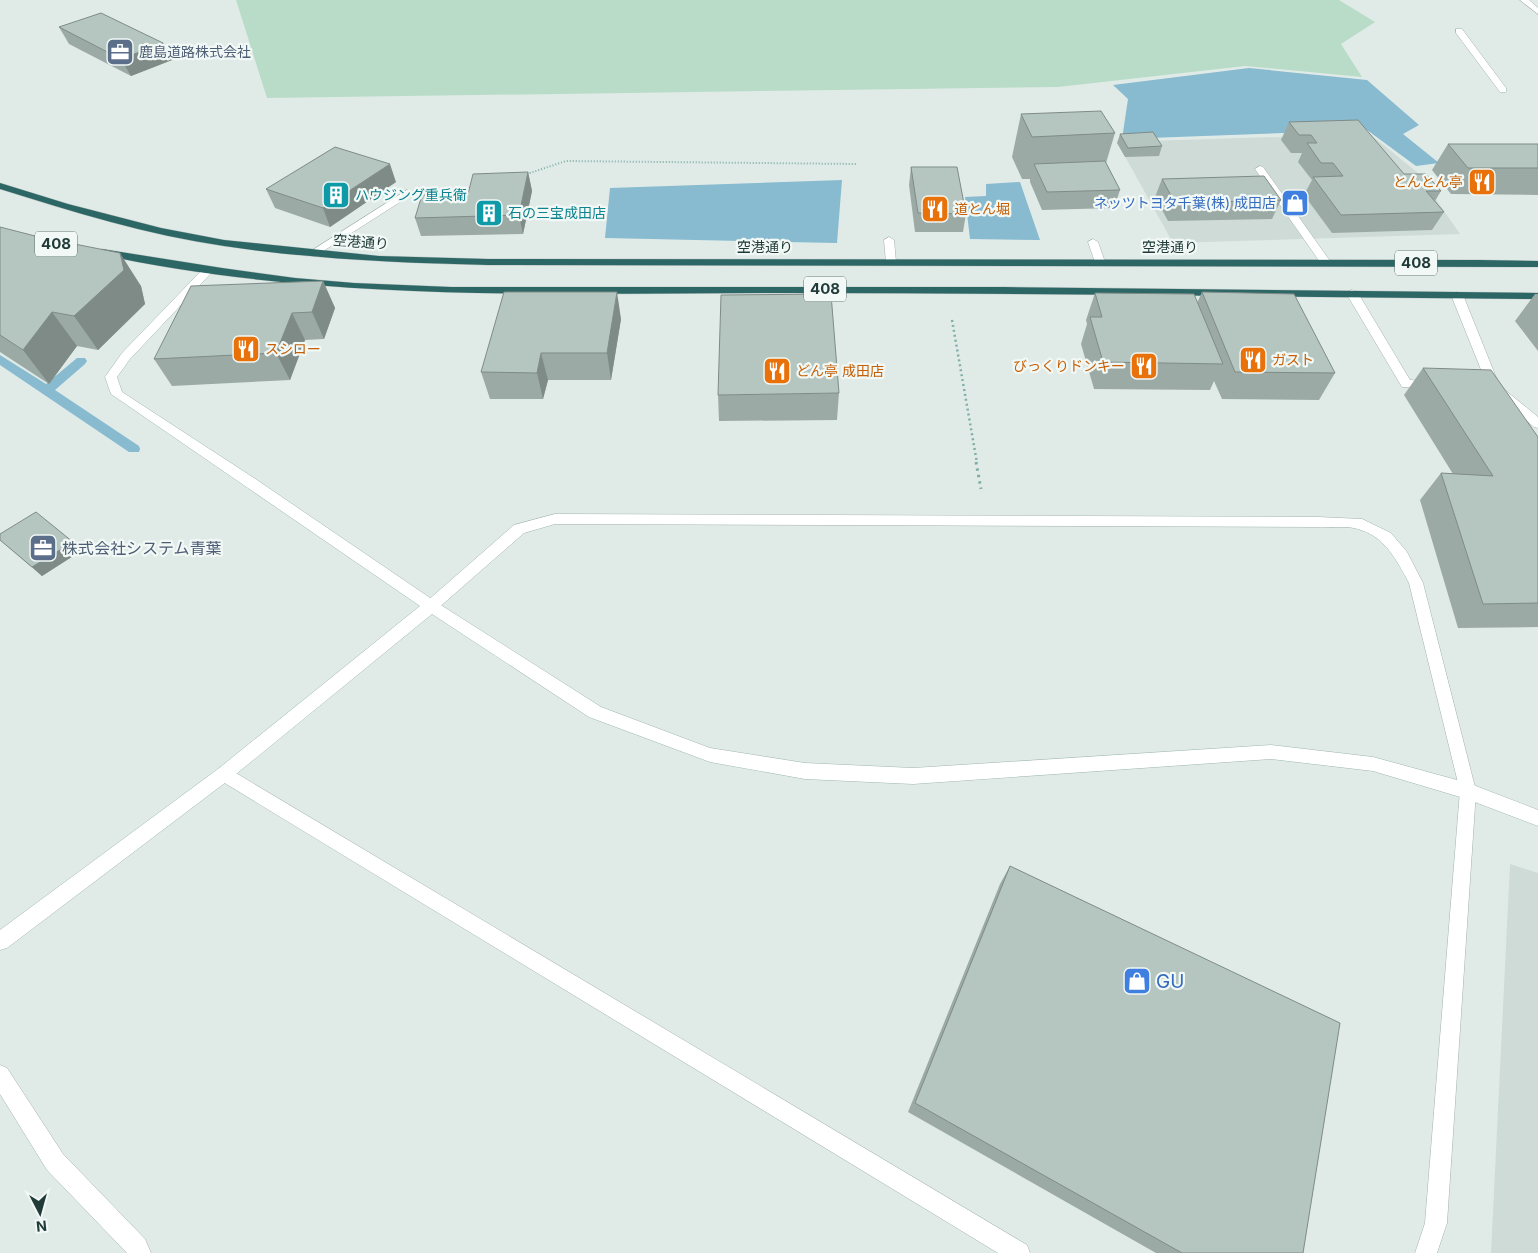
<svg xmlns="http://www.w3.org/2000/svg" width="1538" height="1253" font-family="Inter,'Noto Sans JP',sans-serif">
<rect width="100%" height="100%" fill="#e0ebe8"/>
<!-- built -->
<path fill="#cedbd7" d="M1370,134L1418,173L1460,234L1173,243L1117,142Z
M1510,864L1538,873V1253H1491Z"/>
<!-- green -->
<path fill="#b9dcc8" d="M236,0H1339L1375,22L1341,44L1362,77L1245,66L1058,87L267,98Z"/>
<!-- water -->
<path fill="#88bad0" d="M1249,68L1367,80L1419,125L1403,134L1439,163L1416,166L1367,130L1122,139L1128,99L1113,85Z
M842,180L837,243L605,238L610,188Z
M1020,182L1040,240L970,239L965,197L986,196V184Z"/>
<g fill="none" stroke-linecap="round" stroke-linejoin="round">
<!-- stream -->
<path fill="#88bad0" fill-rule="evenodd" d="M0,355L46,384L77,358H85L87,361L85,364L55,390L139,446L140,449L139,452H129L0,365Z"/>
<!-- lane casing -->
<g stroke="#a3b3b0" stroke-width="1">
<path id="lane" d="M1520,0H1529L1538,8V14Z
M1456,29H1462L1506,88V92H1500L1456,33Z
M1260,166L1263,167L1330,261L1331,263L1330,265H1322L1255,169Z
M407,190L412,193L411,195L317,255L313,256L308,253Z
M889,237L894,240L896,262L891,265L886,262L884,240Z
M1093,239L1098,242L1105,262L1104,264H1096L1095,262L1088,242Z
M1352,290L1358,293L1410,380L1436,382L1438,385L1436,388L1402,387L1346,293Z
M1457,292L1463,295L1500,387L1498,390H1505L1538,417V428L1534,427L1497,396L1495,393L1497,390H1490L1488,387L1451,295Z"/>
</g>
<!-- street casing -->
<g stroke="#a3b3b0" stroke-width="1">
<path id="street" d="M555,514L1318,517L1362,519L1391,533L1407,552L1423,583L1476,791L1447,1223L1437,1253H1415L1425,1223L1460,791L1409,583C1397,561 1386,538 1361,530C1349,525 1331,528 1318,527L555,524L524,533L436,610L431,612L426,610L424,606L426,602L514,525Z
M224,766L1027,1245L1030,1253H998L218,779L216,774L218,769Z
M0,1065L7,1068L63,1154L145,1239L151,1253H127L47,1170L0,1094Z"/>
</g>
<!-- secondary casing -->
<g stroke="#9fb7b2" stroke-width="1">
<path id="secondary" d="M208,267L213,270L212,272L130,359L117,377L122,392L254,478L436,602L601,707L710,748L805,763L913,768L1271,745L1373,757L1468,783L1538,810V826L1467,799L1373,771L1271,759L913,784L805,779L710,762L589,717L432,614L230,779L7,948L0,950V930L218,769L420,606L111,394L105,377L122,353L204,268Z"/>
</g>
<!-- highway casing -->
<g stroke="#c1c8c7" stroke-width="1">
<path id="highway" d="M0,183L68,204L161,228L224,240L379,256L488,259L1480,260L1538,261V267L488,265C400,263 311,259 224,246C148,235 73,212 0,189Z
M102,249L222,268L295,278L354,283L451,287H1004L1538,293V299C1287,297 1035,293 784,293C553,293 326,303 98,254L97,252Z"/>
</g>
<!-- path-far2 -->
<path stroke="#81afa7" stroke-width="2" stroke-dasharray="1 2" stroke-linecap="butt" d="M524,175L566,161L857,164"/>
<!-- path-far1 -->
<path stroke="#81afa7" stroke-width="2.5" stroke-dasharray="2 3" stroke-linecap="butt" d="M952,320L977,463"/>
<!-- path -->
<path stroke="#81afa7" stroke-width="3" stroke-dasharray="2.5 4" stroke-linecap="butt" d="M976,462L981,489"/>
<!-- lane -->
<use href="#lane" fill="#fff" fill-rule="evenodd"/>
<!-- street -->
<use href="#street" fill="#fff" fill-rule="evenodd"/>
<!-- secondary -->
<use href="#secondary" fill="#fff" fill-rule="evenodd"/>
<!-- highway -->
<use href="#highway" fill="#2d6765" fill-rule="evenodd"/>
</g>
<!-- wall -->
<path fill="#9caaa6" d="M59,27L163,43L172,60L131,76L69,44Z
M1021,114L1115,133L1106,163L1120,190L1114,208L1042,210L1030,182V179H1022L1012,157Z
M1289,122L1441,191L1435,201L1444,212L1432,230L1332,233L1304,195L1312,180L1298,162L1302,153H1291L1281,140Z
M1120,134L1162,146L1159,156L1125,157L1117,143Z
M1448,144H1538V195L1451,194L1432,170Z
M911,167L966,214L963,232H915L909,185Z
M528,172L532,191L523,234L421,236L415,218L468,194Z
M1162,179L1281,200L1272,219L1168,221L1155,197Z
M396,182L330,227L275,208L266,189Z
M0,227L141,286L145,304L98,350L77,346L49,384L0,352Z
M323,281L335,308L324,339L305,340L290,380L172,386L154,359Z
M1202,292L1335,373L1319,400L1222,399L1214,381L1210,390L1094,389L1081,344L1087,324L1086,320L1095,293L1197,303Z
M1535,294H1538V351L1515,321Z
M621,319L611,380H548L543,399H490L481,372Z
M1423,368L1538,437V627L1458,628L1420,500L1441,473L1453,474L1404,395Z
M839,393L837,420L719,421L718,395Z
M0,534L73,542L81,551L42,576L0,540Z
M1010,866L1303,1253H1156L908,1112L1000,884Z"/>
<!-- shaded-wall -->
<path fill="#7f8b87" d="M163,43L172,60L131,76L121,59Z
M390,164L396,182L330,227L323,208Z
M528,172L532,191L523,234L519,215Z
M120,253L141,286L145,304L98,350L74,316Z
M323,281L335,308L324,339L312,312Z
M617,292L621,319L611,380L607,353Z
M52,312L77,346L49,384L23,350Z
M292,313L305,340L290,380L276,353Z
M541,353L548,380L543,399L537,373Z
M73,542L81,551L42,576L32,567Z"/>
<!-- building -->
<path fill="#b5c6c1" stroke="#7f8b87" d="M101,13L163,43L121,59L59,27Z
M1101,111L1115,133L1032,137L1021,114Z
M1358,120L1404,174H1426L1441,191H1426L1444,212L1341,215L1313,177L1343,176L1333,163H1321L1307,143H1317L1311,135H1299L1289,122Z
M1153,132L1162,146L1128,148L1120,134Z
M1448,144H1538V168H1468Z
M335,147L390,164L323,208L266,189Z
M1105,161L1120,190L1047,192L1034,164Z
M911,167H957L966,214L918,213Z
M528,172L519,215L415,218L422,195L468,194L473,174Z
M1264,176L1281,200L1175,203L1162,179Z
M0,227L39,237L120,253L124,270L74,316L52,312L23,350L0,335Z
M323,281L312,312L292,313L276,353L154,359L191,286Z
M504,292H617L607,353H541L537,373L481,372Z
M1202,292L1294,294L1335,373L1235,372Z
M1095,293L1194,294L1223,364L1103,362L1090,317H1102Z
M831,294L839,393L718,395L721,295Z
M1423,368L1491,370L1538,437V603L1483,604L1441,473L1493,476Z
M36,512L73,542L32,567L0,540V534Z
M1010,866L1340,1023L1303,1253H1182L915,1103Z"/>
<!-- icons -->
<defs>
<g id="office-square" transform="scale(1.4375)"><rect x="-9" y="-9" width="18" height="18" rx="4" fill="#5c6f8a" stroke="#f1f8f5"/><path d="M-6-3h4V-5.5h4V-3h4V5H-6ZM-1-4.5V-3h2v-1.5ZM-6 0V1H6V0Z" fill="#fff"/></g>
<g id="restaurant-square" transform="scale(1.4375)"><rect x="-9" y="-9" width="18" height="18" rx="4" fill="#e8710a" stroke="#f1f8f5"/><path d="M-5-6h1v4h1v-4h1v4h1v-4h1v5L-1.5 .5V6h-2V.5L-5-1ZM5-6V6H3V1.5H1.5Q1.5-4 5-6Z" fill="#fff"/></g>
<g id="building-square" transform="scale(1.4375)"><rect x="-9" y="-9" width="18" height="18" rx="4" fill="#0f9aa8" stroke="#f1f8f5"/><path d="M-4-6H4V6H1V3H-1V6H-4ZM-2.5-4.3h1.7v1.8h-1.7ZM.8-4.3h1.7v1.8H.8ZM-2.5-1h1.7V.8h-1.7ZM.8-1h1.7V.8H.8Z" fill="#fff"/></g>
<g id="shop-square" transform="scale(1.4375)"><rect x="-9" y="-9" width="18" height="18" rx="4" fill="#3f7fe0" stroke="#f1f8f5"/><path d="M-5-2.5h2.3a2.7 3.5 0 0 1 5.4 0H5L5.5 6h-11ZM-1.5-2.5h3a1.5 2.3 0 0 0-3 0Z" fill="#fff"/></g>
</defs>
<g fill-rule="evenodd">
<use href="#office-square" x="120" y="52"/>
<use href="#restaurant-square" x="1482" y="182"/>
<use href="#building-square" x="336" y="195"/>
<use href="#shop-square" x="1295" y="203"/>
<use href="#restaurant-square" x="935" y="209"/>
<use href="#building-square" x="489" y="213"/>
<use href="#restaurant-square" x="246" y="349"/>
<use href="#restaurant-square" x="1253" y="360"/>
<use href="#restaurant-square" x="1144" y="366"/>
<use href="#restaurant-square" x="777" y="371"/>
<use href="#office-square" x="43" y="548"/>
<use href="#shop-square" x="1137" y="981"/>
</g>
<g text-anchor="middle" stroke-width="4.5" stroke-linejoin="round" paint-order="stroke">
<!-- far-service labels -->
<g font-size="14" fill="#4e5e75" stroke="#f1f8f5" text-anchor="start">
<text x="139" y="57">鹿島道路株式会社</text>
</g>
<!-- far-food labels -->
<g font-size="14" fill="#c56008" stroke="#f1f8f5" text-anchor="start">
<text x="1463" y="187" text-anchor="end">とんとん亭</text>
<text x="954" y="214">道とん堀</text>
<text x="265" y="354">スシロー</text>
<text x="1272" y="365">ガスト</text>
<text x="1125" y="371" text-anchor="end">びっくりドンキー</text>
<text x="796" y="376">どん亭 成田店</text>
</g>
<!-- far-culture labels -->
<g font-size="14" fill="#0d838f" stroke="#f1f8f5" text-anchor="start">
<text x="355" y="200">ハウジング重兵衛</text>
<text x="508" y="218">石の三宝成田店</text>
</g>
<!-- far-shop labels -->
<g font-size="14" fill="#366cbe" stroke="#f1f8f5" text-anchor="end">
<text x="1276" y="208">ネッツトヨタ千葉(株) 成田店</text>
</g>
<!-- far-street labels -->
<g font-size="14" fill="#213b38" stroke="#f1f8f5">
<text transform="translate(361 242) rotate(4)" y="5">空港通り</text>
<text x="765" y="252">空港通り</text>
<text x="1170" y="252">空港通り</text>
</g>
<!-- shield labels -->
<g fill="#f1f8f5" stroke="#5f7471" stroke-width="1">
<rect x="35" y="231.5" width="42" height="25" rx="4"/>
<rect x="1395" y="250.5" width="42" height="25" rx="4"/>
<rect x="804" y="276.5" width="42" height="25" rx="4"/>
</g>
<g font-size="15" font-weight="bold" fill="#213b38">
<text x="56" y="249">408</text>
<text x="1416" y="268">408</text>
<text x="825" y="294">408</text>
</g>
<!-- service labels -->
<g font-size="16" fill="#4e5e75" stroke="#f1f8f5" text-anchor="start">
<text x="62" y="554">株式会社システム青葉</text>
</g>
<!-- near-shop labels -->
<g font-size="19" fill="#366cbe" stroke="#f1f8f5" text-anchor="start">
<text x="1156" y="988">GU</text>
</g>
</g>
<!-- north arrow -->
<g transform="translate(40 1213) rotate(174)" stroke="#f1f8f5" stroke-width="4" paint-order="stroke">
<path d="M0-4L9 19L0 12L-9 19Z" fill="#213b38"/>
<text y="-8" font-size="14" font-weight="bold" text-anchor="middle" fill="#213b38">N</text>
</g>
</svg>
